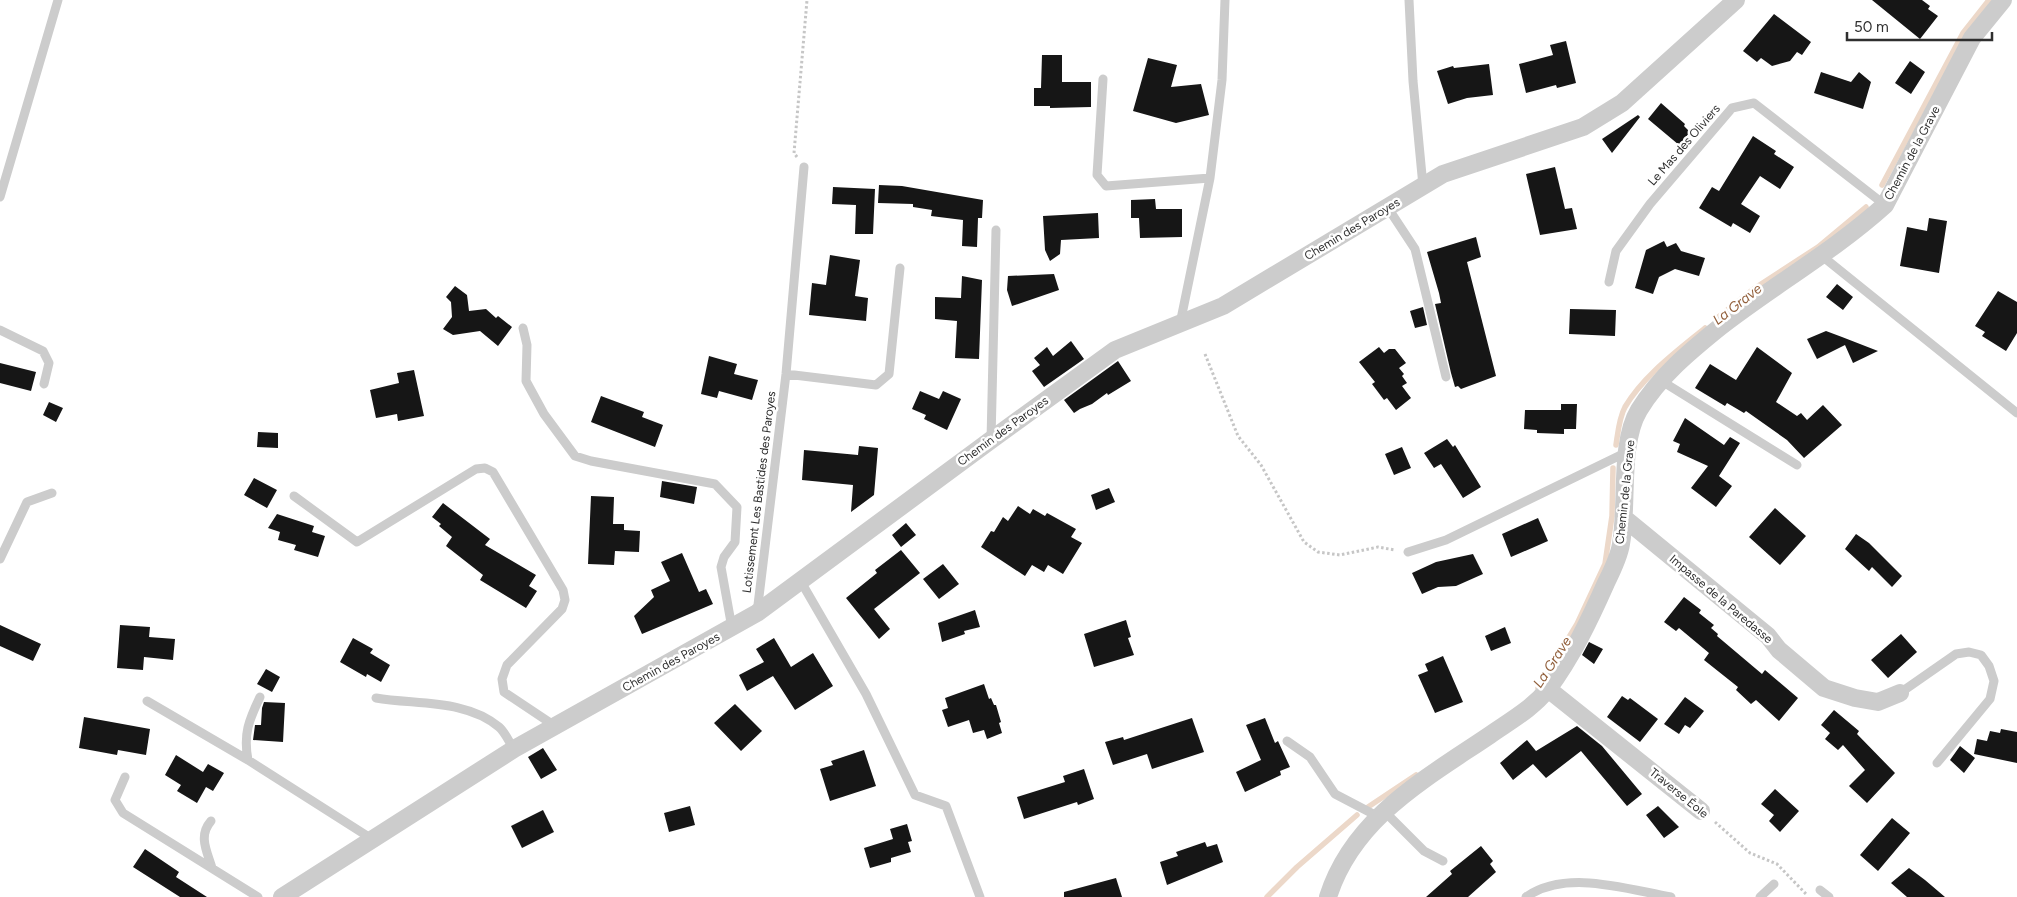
<svg xmlns="http://www.w3.org/2000/svg" width="2017" height="897" font-family="Figtree,sans-serif">
<rect width="100%" height="100%" fill="#fff"/>
<g fill="none" stroke-linecap="round" stroke-linejoin="round">
<!-- stream -->
<path stroke="#ecd8c9" stroke-width="5.5" d="M1882,185L1963,33L1989,0
M1716,319L1755,288L1818,247L1866,207
M1616,445C1618,432 1619,418 1625,407C1643,376 1677,351 1705,328
M1538,688L1577,624L1605,564L1612,516L1613,468
M1368,807L1416,775
M1267,897L1297,867L1357,815"/>
</g>
<!-- building -->
<path fill="#161616" d="M1872,0H1922L1930,6L1928,9L1938,16L1920,39Z
M1774,14L1811,42L1802,55L1797,52L1790,61L1772,66L1761,58L1757,62L1743,51Z
M1566,41L1576,83L1557,88L1556,85L1526,93L1519,64L1553,55L1550,45Z
M1042,55H1062V82H1091V107L1050,108V106H1034V88H1041Z
M1148,58L1177,65L1171,87L1201,84L1209,115L1176,123L1133,111Z
M1910,61L1925,72L1911,94L1895,83Z
M1489,64L1493,95L1467,98L1448,104L1437,71L1453,66L1454,68Z
M1821,72L1851,82L1859,72L1871,82L1863,109L1814,93Z
M1661,103L1685,124L1684,126L1690,132L1679,145L1648,119Z
M1638,115L1640,117L1612,153L1602,139Z
M1753,136L1776,151L1774,154L1794,167L1780,189L1760,176L1741,204L1760,216L1750,233L1733,223L1731,227L1699,208L1712,187L1719,191Z
M1555,167L1565,209L1572,208L1577,229L1540,235L1526,174Z
M879,185L902,186L983,200L982,218H978L977,247L962,246L963,220L931,216L932,210L913,207V204L878,203Z
M833,187L875,189L873,234H855L856,205L832,204Z
M1155,199L1156,209H1182V237L1140,238L1139,218H1131V200Z
M1098,213L1099,238L1061,240L1060,254L1050,261L1045,250L1043,216Z
M1929,218L1947,221L1939,273L1900,266L1907,227L1927,231Z
M1476,237L1481,257L1467,262L1496,376L1461,389L1458,386L1455,387L1451,373L1435,304L1441,303L1439,293L1427,252Z
M1664,241L1667,247L1676,243L1681,251L1705,258L1699,276L1675,269L1659,277L1653,294L1635,288L1646,250Z
M830,255L860,260L855,296L868,298L866,321L809,315L812,283L826,285Z
M1054,274L1059,290L1012,306L1007,290L1008,276Z
M962,276L982,280L979,359L955,358L957,321L935,319V297L961,298Z
M1837,284L1853,297L1843,310L1826,297Z
M455,286L467,295L469,311L486,309L496,318L498,316L512,327L498,346L480,331L453,335L443,329L452,317L451,302L446,297Z
M1998,291L2017,302V333L2006,351L1982,336L1985,332L1975,326Z
M1423,307L1427,325L1415,328L1410,311Z
M1570,309L1616,310L1615,336L1569,334Z
M1826,331L1842,337L1878,351L1853,363L1845,345L1817,359L1807,339Z
M1071,341L1084,359L1044,387L1032,371L1040,365L1034,358L1047,347L1053,356Z
M1379,347L1384,353L1389,349H1395L1406,363L1399,368L1404,374L1402,376L1407,383L1402,386L1411,398L1396,410L1387,398L1384,400L1372,384L1375,382L1359,362Z
M1757,347L1792,373L1776,402L1797,416L1801,413L1807,420L1823,405L1842,425L1804,458L1787,440L1746,411L1744,413L1727,403L1725,406L1695,388L1710,364L1736,380Z
M709,356L737,364L734,374L758,380L752,400L719,391L717,398L701,394Z
M1118,361L1131,381L1108,395L1107,393L1092,404L1080,409L1074,413L1064,400Z
M0,363L36,372L31,391L0,383Z
M414,370L424,416L398,421L397,414L376,418L370,390L399,383L397,373Z
M920,391L939,399L943,391L961,399L947,430L924,419L926,415L912,409Z
M601,396L644,412L642,417L663,425L655,447L591,422Z
M49,402L63,408L56,422L43,415Z
M1561,404H1577L1576,429H1564V434L1537,433V430L1524,429L1525,410H1561Z
M1685,418L1724,445L1730,437L1740,443L1719,476L1732,486L1716,507L1691,488L1708,466L1677,452L1680,444L1673,441Z
M258,432L278,433V448L257,447Z
M1447,439L1453,447L1455,445L1481,487L1463,498L1441,464L1434,468L1424,453Z
M859,446L878,448L874,495L851,512L853,485L802,480L804,450L858,455Z
M1402,447L1411,468L1394,475L1385,454Z
M254,478L277,490L267,508L244,495Z
M662,481L697,487L694,504L660,497Z
M1109,488L1115,502L1096,510L1091,495Z
M591,496L614,497L613,524H624V530L640,531L639,552L615,551L614,565L588,564Z
M443,503L490,539L485,545L536,575L529,586L537,591L526,608L480,580L483,575L446,546L452,537L439,526L441,524L432,517Z
M1018,506L1030,514L1033,509L1045,516L1047,513L1076,529L1071,537L1082,543L1063,574L1048,565L1044,572L1032,565L1025,576L981,547L991,531L994,532L1003,517L1008,521Z
M1775,508L1806,536L1780,565L1749,537Z
M277,514L314,526L312,532L325,536L318,557L294,550L296,545L278,540L280,532L268,528Z
M1538,518L1548,541L1511,557L1502,534Z
M906,523L916,535L901,547L892,535Z
M1856,534L1869,543L1902,576L1892,587L1872,567L1869,571L1845,549Z
M901,550L920,573L874,609L890,629L879,639L846,598L877,573L875,570Z
M682,553L699,592L706,589L713,604L642,634L634,616L654,597L651,590L670,581L661,562Z
M1473,554L1483,574L1456,586L1438,587L1422,594L1412,573L1436,562Z
M943,564L959,584L939,599L923,579Z
M1684,597L1701,610L1699,613L1714,625L1711,628L1718,634L1717,636L1762,674L1765,670L1798,698L1779,721L1756,700L1751,704L1736,690L1738,687L1704,660L1709,653L1679,628L1676,631L1664,622Z
M975,610L980,627L964,631L965,634L942,642L938,623Z
M1126,620L1131,637L1128,638L1134,655L1094,667L1084,634Z
M0,625L41,644L33,661L0,646Z
M120,625L150,627L149,637L175,639L173,660L144,657L143,670L117,668Z
M1505,627L1511,643L1491,651L1485,636Z
M1901,634L1917,652L1888,678L1871,660Z
M353,638L373,649L370,653L390,665L381,682L367,674L366,677L340,662Z
M774,638L791,667L813,653L833,686L795,710L773,676L747,691L739,675L764,662L756,649Z
M1589,642L1603,649L1594,664L1582,655Z
M1443,656L1463,702L1435,713L1418,675L1428,671L1425,664Z
M266,669L280,677L272,692L257,684Z
M984,684L989,699L991,698L994,705H996L1001,722L999,723L1002,733L987,739L984,730L973,733L969,720L948,727L942,710L948,708L945,698Z
M1622,696L1628,700L1630,698L1658,719L1640,742L1607,717Z
M1685,697L1704,711L1690,728L1685,725L1679,734L1664,724Z
M264,702L285,703L283,742L253,740L255,725H261L262,708Z
M735,704L762,731L741,751L714,723Z
M1834,710L1859,731L1857,734L1895,773L1867,803L1849,786L1865,770L1843,745L1838,750L1825,739L1830,733L1821,725Z
M84,717L150,729L146,755L118,750L117,755L79,748Z
M1192,718L1204,752L1152,769L1147,754L1113,765L1105,742L1123,737L1124,740Z
M1265,718L1275,743L1278,741L1290,767L1280,771L1281,775L1245,792L1236,772L1261,760L1246,725Z
M1577,726L1602,746L1642,794L1627,806L1581,751L1546,778L1533,764L1513,780L1500,763L1527,740L1536,751Z
M2001,729L2017,732V763L1974,754L1977,739L1987,741L1990,731L2000,733Z
M1960,746L1975,758L1964,773L1950,760Z
M543,748L557,770L541,779L528,757Z
M864,750L876,786L830,801L820,769L833,765L831,761Z
M176,755L203,772L208,764L224,773L213,791L206,787L197,803L177,791L181,785L165,775Z
M1084,769L1094,799L1078,805L1077,802L1024,819L1017,797L1065,782L1063,776Z
M1775,789L1799,811L1780,832L1769,821L1774,815L1761,804Z
M690,806L695,825L669,832L664,813Z
M1658,806L1679,827L1664,838L1646,815Z
M543,810L554,832L522,848L511,826Z
M1892,818L1910,833L1878,871L1860,855Z
M907,824L912,841L908,842L911,852L891,858V862L870,868L864,848L893,839L890,829Z
M1205,842L1207,847L1217,844L1223,862L1167,885L1160,862L1178,856L1176,852Z
M1481,846L1493,861L1490,864L1496,872L1468,897H1426L1452,874L1450,871Z
M145,849L179,872L176,877L207,897H180L133,867Z
M1909,868L1925,880L1945,897H1907L1891,883Z
M1116,878L1122,897H1064V892Z"/>
<g fill="none" stroke-linecap="round" stroke-linejoin="round">
<!-- path -->
<path stroke="#c6c6c6" stroke-width="3" stroke-dasharray="2.5 2.5" stroke-linecap="butt" d="M797,157L794,153L807,0
M1205,354L1238,436L1261,465L1304,542L1318,552L1340,555L1378,547L1395,550
M1715,822L1750,853L1777,864L1807,895"/>
<!-- lane -->
<path stroke="#ccc" stroke-width="9" d="M1409,0L1413,81L1423,186
M1103,79L1097,175L1106,186L1210,178
M0,197L58,0
M1388,208L1415,249L1446,377
M1822,256L2017,413
M1609,282L1616,251L1650,204L1732,108L1754,103L1885,205
M1180,324L1210,178L1222,80L1225,0
M523,328L527,345L526,381L544,414L575,456L591,461L715,484L737,507L735,542L724,557L721,567L732,628
M0,330L43,351L49,363L44,384
M786,374L876,385L889,374L900,268
M1660,380L1797,465
M991,440L996,230
M294,496L357,542L476,469L485,468L493,472L563,590L565,600L562,609L507,665L502,679L504,692L555,726
M1408,552L1446,540L1627,452
M0,559L27,502L52,493
M800,580L866,694L915,795L946,806L980,897
M757,613L786,374L804,167
M1900,693L1956,654L1969,652L1981,655L1989,666L1994,681L1990,699L1937,763
M376,698C416,705 466,699 499,727C505,732 509,742 514,749
M147,701L248,760L372,839
M1287,741L1310,757L1335,794L1377,816
M248,760C243,734 249,720 260,697
M125,777L115,800L123,813L258,897
M1384,811L1424,851L1443,861
M211,821C198,836 207,851 212,868
M1820,890L1829,897
M1526,897C1566,869 1626,889 1671,897
M1760,897L1774,884"/>
<!-- street -->
<path stroke="#ccc" stroke-width="18" d="M1624,518L1768,636L1779,650L1824,688L1855,698L1878,702L1900,693
M1548,689L1701,811
M282,897L514,749L757,613L991,440L1115,350L1223,306L1443,174L1583,127L1622,103L1736,0
M1328,897C1353,818 1425,779 1490,735C1510,721 1532,709 1548,689C1572,657 1590,619 1606,583C1612,571 1619,557 1621,544C1628,505 1619,443 1639,410C1660,376 1689,352 1720,327C1774,285 1834,251 1885,205L1972,38L2003,0"/>
</g>
<g text-anchor="middle" stroke-width="5" stroke-linejoin="round" paint-order="stroke">
<!-- street labels -->
<g font-size="12" fill="#2f2f2f" stroke="#fff">
<text transform="translate(1684 145) rotate(-49)" y="4">Le Mas des Oliviers</text>
<text transform="translate(1912 153) rotate(-62)" y="4">Chemin de la Grave</text>
<text transform="translate(1352 229) rotate(-31)" y="4">Chemin des Paroyes</text>
<text transform="translate(1003 431) rotate(-36)" y="4">Chemin des Paroyes</text>
<text transform="translate(759 492) rotate(-83)" y="4">Lotissement Les Bastides des Paroyes</text>
<text transform="translate(1625 492) rotate(-84)" y="4">Chemin de la Grave</text>
<text transform="translate(1721 599) rotate(40)" y="4">Impasse de la Paredasse</text>
<text transform="translate(671 662) rotate(-29)" y="4">Chemin des Paroyes</text>
<text transform="translate(1679 793) rotate(39)" y="4">Traverse Éole</text>
</g>
<!-- water labels -->
<g font-size="14" font-style="italic" fill="#92603c" stroke="#fff">
<text transform="translate(1737 304) rotate(-38)" y="5">La Grave</text>
<text transform="translate(1552 662) rotate(-57)" y="5">La Grave</text>
</g>
</g>
<!-- scale -->
<path d="M1847 32v8h145v-8" fill="none" stroke="#2f2f2f" stroke-width="2.5"/>
<text x="1854" y="32" font-size="15" fill="#2f2f2f" stroke="#ffffff" stroke-width="4" paint-order="stroke">50 m</text>
</svg>
